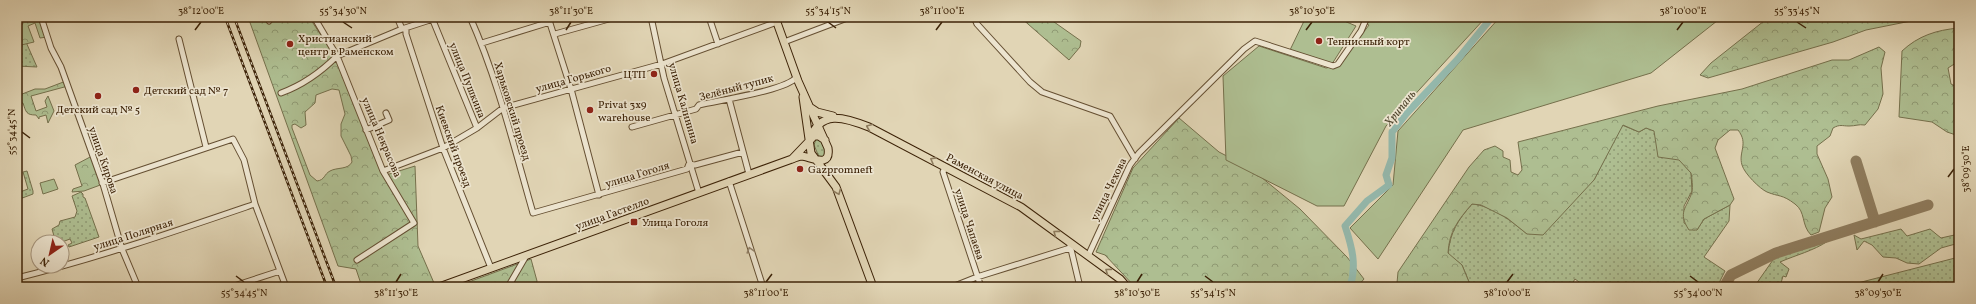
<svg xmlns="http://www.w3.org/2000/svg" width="1976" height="304" font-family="Vollkorn,serif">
<defs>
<pattern id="grass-dots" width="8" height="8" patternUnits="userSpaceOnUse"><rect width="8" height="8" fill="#aebe91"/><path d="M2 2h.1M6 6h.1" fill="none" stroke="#8f9a74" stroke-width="1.8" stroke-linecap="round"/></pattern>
<pattern id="forest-crowns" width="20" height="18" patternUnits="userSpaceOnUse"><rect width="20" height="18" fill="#aebe91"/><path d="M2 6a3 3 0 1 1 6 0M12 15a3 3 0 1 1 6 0" fill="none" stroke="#8f9a74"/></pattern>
</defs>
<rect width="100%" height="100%" fill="#e1d5b5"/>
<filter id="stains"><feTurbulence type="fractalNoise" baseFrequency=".005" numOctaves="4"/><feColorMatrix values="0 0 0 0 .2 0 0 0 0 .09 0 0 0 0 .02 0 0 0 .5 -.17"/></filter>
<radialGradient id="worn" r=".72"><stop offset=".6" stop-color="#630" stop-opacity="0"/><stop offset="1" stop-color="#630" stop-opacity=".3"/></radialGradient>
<!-- grass -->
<path fill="url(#grass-dots)" stroke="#75704c" d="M26,42L37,67L17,66V45Z
M1622,125L1639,132L1646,128L1655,131L1691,173L1692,191L1684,206V223L1697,230L1704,219L1730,205L1729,221L1704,257L1725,271L1717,287H1586L1575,279L1570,287H1476L1469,282L1462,265L1448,254C1450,232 1458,220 1472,204C1493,206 1511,221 1527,234L1594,180Z
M816,139H821L827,152L825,157H819L814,145Z
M27,171L33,191V194L17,200V189H19L20,192L28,189L23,172Z
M81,192L83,194V197L85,198L99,237L69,247L68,245L72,243L70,239L62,242L51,241L54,236L52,229L59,225L60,221L75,217L77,211L72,196Z
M1901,229L1907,236L1930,229L1941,238L1959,234V243L1941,248L1919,264L1907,263L1896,258L1883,257L1872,245L1864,241L1857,250L1854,235L1861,239Z
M1828,241C1813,251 1796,255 1780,262L1789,269L1786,277L1783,276L1781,283L1783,287H1754L1775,257Z
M1959,257V287H1842Z"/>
<!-- forest -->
<path fill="url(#forest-crowns)" stroke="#75704c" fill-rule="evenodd" d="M21,17H41L47,37L40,38L35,23L28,26L34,42L17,46V25L18,26L23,24Z
M248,17H309L334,55L383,176L415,166L418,246L434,283H410L400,287H362L356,269L338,266ZM332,89L339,90L345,114L341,124V136L351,156L352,162C348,170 337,167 330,171C324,174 325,180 317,181L310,175L292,128V125L295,124L301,128L306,125L305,112L315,103L316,95Z
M1020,17H1047L1081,41L1080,47L1069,60Z
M1769,17H1931L1866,30L1833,42L1708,78L1700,75L1711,63Z
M1959,28V61L1948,68L1951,84L1959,88V136L1947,132L1932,122L1899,117L1902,51C1918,36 1936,30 1959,28Z
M1879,47L1885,52L1881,68L1883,94L1878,109L1865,125C1858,124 1856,126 1849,126C1842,126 1840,124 1833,128L1830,136L1817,146V154L1828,179L1832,197L1825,208L1819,232L1811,235C1801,225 1806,212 1795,204C1782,194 1779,197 1767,192C1760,189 1744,173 1742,165C1738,152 1749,144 1738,130H1730L1718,140L1715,148L1734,199L1730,205L1704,219L1697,230H1689C1677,212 1687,208 1692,192C1693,187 1692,178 1691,173L1679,160L1658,157L1654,131L1646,128L1639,132L1623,125L1594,180L1543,235L1527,234L1507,218L1481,205L1472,204C1458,220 1449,232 1448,253L1462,265L1469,282L1476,287H1403L1397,283L1398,272L1469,167L1484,150L1495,146L1503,151V157L1510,160L1511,172L1518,175L1522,170L1518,142L1658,106L1742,89L1832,60H1849Z
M66,81L68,86L31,96L36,111L47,107L45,101L48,96L54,111L48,123L46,115L39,117V119L36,115C26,115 26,112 23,103H17V96L35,89H45Z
M1179,118L1219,152L1250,168L1300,209L1347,257L1364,279L1357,287H1135L1105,255L1096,252L1133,168Z
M92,156L103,184L84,191L72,192L73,189L82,186L75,165Z
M531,259L537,281L535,287H455Z"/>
<!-- garden -->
<path fill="#aebe91" stroke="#75704c" d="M1306,17H1335L1356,26L1332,64L1290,50Z
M1351,17H1486L1386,126L1344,206H1317L1226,160L1223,76L1259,46L1326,68L1339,65L1369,25Z
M1500,17H1722L1651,73L1463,130L1378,259L1350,228L1393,185L1398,131Z
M54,179L58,189L43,194L40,183Z"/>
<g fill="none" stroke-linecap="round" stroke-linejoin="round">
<!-- river -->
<path stroke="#94b9ad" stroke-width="7" d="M1350,287C1357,265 1352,247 1345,226L1367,201L1389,185L1386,175L1392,158V132L1406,114L1458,59L1492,17"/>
<!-- taxiway -->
<path stroke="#8e7c5e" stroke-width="11" d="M1856,161L1875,222
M1724,287L1731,275L1776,253L1928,205"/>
<!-- minor casing -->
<g stroke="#654f32" stroke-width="7">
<path id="minor" d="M41,17L51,48L61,67L103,184L122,249L138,287
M267,17L269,21
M314,17L337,56L402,29L439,17
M397,17L402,29
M470,17C498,80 514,147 533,213L687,169L689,164L695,165L743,152
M548,17L571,89L599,195
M651,17L664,78L699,193
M709,17L718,44
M974,17L977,24L1030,82L1042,92L1110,116L1135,159
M432,18L477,128
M406,28V34L443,148L491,268
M555,34L616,17
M179,39L206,147
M784,42L850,17
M482,43L550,22
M281,93C303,85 321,72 337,56L383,171L414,223L357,260
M729,99L749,174
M632,127L696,109L699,105C719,100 785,91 797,77
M366,130L389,120L386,113
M945,167L943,172L981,287
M383,171L443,148L477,128L503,108L662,64L777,22
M729,181L763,287
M102,183L233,139L244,160L255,204L286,287
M1070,245L1080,287
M1088,256L1130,165L1139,153L1244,49L1255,41L1333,66L1338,64L1361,31L1367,17
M17,278C98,258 176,231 255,204
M231,287L280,271
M508,287L526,256
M952,287L977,277L1070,248"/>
</g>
<!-- major casing -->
<g stroke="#3c2207" stroke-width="9">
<path id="major" d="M803,97L811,153L836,187L873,287
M811,108L817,112L833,116
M809,141C820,109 844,117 869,127L1021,207L1120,279L1127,287
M792,159L814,136H819L825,140
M439,287L792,159C795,158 798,156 802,156C811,157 831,169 828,148L798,81L775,17"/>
</g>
<!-- minor -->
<use href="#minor" stroke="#ece4cf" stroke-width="5"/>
<!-- major -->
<use href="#major" stroke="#e1d5b5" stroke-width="7"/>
<!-- rail casing -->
<g stroke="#3c2207" stroke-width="2.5">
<path id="rail" d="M225,17L327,287
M234,17L336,287"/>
</g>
<!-- rail -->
<use href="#rail" stroke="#ece4cf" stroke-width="1" stroke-dasharray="3" stroke-linecap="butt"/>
</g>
<!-- one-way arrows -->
<defs><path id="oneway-chevron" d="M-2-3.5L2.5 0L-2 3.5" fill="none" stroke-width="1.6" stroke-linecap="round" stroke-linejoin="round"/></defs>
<g stroke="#8e7c5e">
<use href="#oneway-chevron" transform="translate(869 127) rotate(-157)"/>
<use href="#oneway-chevron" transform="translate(933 160) rotate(-151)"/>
<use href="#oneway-chevron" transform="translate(838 192) rotate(68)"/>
<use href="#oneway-chevron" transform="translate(1056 233) rotate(-143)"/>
<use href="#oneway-chevron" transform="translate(1108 271) rotate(-144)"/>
</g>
<use stroke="#94836b" href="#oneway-chevron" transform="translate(750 250) rotate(-106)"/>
<!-- ticks -->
<path fill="none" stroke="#3c2207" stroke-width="1.5" d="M343,22L352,28M828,22L836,28M1797,22L1806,28M195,30L201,22M566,30L571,22M936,30L942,22M1306,30L1312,22M1677,30L1683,22M22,132L30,138M1948,177L1954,169M236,276L244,282M1205,276L1213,282M1690,276L1698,282M396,282L401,274M766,282L772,274M1137,282L1142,274M1507,282L1513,274M1878,282L1883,274"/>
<!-- markers -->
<g fill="#8f2418" stroke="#ece4cf" stroke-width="1.5">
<circle cx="1319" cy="41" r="4"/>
<circle cx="290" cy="44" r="4"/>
<circle cx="654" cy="74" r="4"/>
<circle cx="136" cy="90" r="4"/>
<circle cx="98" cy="96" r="4"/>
<circle cx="590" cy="110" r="4"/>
<circle cx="800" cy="169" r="4"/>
<rect x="630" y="218" width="8" height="8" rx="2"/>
</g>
<g text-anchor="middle" stroke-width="3.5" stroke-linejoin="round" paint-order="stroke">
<!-- poi labels -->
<g font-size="11" fill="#3c2207" stroke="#ece4cf" text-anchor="start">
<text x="298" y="42">Христианский<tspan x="298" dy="13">центр в Раменском</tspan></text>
<text x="1327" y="45">Теннисный корт</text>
<text x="646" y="78" text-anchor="end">ЦТП</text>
<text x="144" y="94">Детский сад № 7</text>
<text x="598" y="108">Privat 3x9<tspan x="598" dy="13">warehouse</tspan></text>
<text x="98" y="113" text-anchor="middle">Детский сад № 5</text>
<text x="808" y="173">Gazpromneft</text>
<text x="642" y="226">Улица Гоголя</text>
</g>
<!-- street labels -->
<g font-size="11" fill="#3c2207" stroke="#ece4cf">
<text transform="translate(573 78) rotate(-16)" y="4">улица Горького</text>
<text transform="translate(468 80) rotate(68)" y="4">улица Пушкина</text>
<text transform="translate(736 87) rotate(-15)" y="4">Зелёный тупик</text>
<text transform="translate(684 103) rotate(74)" y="4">улица Калинина</text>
<text transform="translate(513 111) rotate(73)" y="4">Харьковский проезд</text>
<text transform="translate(382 137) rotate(67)" y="4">улица Некрасова</text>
<text transform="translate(454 146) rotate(70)" y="4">Киевский проезд</text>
<text transform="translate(104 160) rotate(71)" y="4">улица Кирова</text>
<text transform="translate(637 174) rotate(-17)" y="4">улица Гоголя</text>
<text transform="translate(985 176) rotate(28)" y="4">Раменская улица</text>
<text transform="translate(1108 189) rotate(-64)" y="4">улица Чехова</text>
<text transform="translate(612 213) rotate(-20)" y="4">улица Гастелло</text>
<text transform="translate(970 224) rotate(72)" y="4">улица Чапаева</text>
<text transform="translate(133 234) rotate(-18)" y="4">улица Полярная</text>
</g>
<!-- water labels -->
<g font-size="12" font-style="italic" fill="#524830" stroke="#ece4cf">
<text transform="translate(1400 108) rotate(-51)" y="4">Хрипань</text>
</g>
</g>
<!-- margin -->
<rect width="1976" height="304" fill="none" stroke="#e1d5b5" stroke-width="44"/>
<!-- north arrow -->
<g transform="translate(50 254) rotate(214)"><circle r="19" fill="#ece4cf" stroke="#a6967f"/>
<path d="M0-3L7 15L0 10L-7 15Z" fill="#8f2418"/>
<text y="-6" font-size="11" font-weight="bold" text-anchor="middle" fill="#3c2207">N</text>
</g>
<rect x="22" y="22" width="1932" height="260" fill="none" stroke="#3c2207" stroke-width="1.5"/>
<g font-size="10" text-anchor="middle" fill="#3c2207">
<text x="201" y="14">38°12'00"E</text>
<text x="343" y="14">55°34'30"N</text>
<text x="571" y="14">38°11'30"E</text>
<text x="828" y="14">55°34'15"N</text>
<text x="942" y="14">38°11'00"E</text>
<text x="1312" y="14">38°10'30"E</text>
<text x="1683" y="14">38°10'00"E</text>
<text x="1797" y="14">55°33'45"N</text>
<text transform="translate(11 132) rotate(-90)" y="4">55°34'45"N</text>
<text transform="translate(1965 169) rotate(-90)" y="4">38°09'30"E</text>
<text x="244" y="296">55°34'45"N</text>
<text x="396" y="296">38°11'30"E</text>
<text x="766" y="296">38°11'00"E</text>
<text x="1137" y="296">38°10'30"E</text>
<text x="1213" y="296">55°34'15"N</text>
<text x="1507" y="296">38°10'00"E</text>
<text x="1698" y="296">55°34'00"N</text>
<text x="1878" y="296">38°09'30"E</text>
</g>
<rect width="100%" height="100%" filter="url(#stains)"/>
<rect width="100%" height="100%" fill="url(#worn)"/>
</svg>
